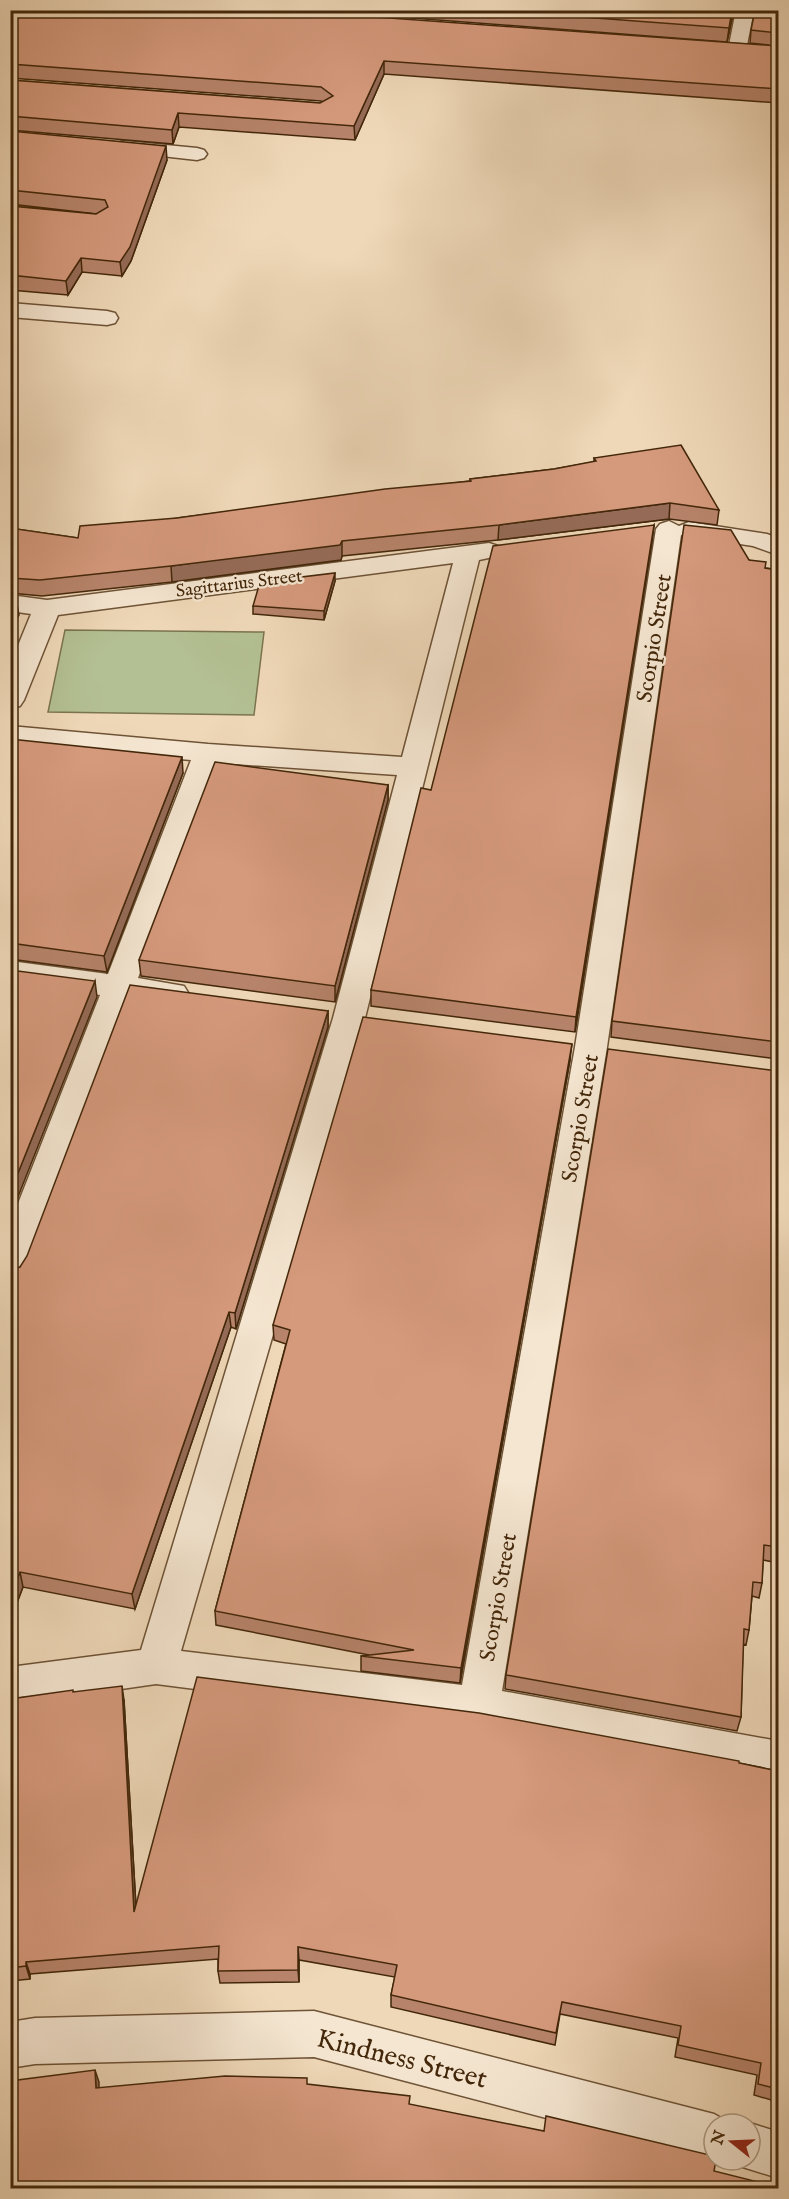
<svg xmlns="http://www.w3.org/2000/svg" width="789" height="2199" font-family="'IM FELL English',serif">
<rect width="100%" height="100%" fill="#efd8b8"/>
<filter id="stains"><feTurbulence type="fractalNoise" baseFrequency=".00333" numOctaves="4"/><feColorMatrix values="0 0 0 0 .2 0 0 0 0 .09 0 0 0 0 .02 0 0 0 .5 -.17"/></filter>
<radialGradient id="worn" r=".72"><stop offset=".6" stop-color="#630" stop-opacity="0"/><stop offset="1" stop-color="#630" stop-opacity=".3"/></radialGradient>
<!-- green -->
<path fill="#b3c093" stroke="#7b744e" stroke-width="1.5" d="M65,630L264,632L254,715L48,712Z"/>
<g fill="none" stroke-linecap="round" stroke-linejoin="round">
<!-- service casing -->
<g stroke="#6e5336" stroke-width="3">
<path id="service" d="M124,141L197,148L204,150L207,154L204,158L197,160L117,151L114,147L117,143Z
M10,303L107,311L115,313L118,318L115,323L107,325L10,317Z"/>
</g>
<!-- minor casing -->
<g stroke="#6e5336" stroke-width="3">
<path id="minor" d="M736,10H754L746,50L737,56L728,50Z
M669,521L679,526L689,522L767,534L778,538V555L753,546L681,535L607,1047L502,1691L778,1741V1780L479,1725L156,1684L10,1705V1667L141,1650L333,1018L397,775L219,763L138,978L184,986L189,994L184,1002L173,1005L130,999L28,1271L22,1281L10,1285V1224L100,995L10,983V961L108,974L191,760L10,744V726L208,744L402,757L453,563L58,615L24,700L20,706L10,708V665L31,614L10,611V595L47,600L489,543L498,546L502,551L498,556L479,560L365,1018L181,1651L462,1685L575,1047L656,529L660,524Z
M314,2011L714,2114L732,2124H714V2160H718L714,2162L314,2057L35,2064L10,2068V2022L35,2018Z
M750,2123L778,2132V2178L733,2164L732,2160H750Z"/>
</g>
<!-- service -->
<use href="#service" fill="#f5e6d1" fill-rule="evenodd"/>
<!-- minor -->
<use href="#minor" fill="#f5e6d1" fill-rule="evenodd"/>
</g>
<!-- wall -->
<path fill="#b7846b" stroke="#43270a" stroke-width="1.5" d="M10,10L769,45L750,43L751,30L778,10V103L384,74L355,140L179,127L173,144L10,130V80L320,103L323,102L321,101L10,78Z
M306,10H734L727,42Z
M10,131L167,160L131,261L122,276L82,272L68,295L10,290V206L97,214L10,204Z
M594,458L719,510L717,525L669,519L498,540L342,556L341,560L172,582L42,596L10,593V528L78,538L177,518L470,481V479L554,469L594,462Z
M654,525L652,541L575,1032L371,1006V990L431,790Z
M749,560L766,568L778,570V1062V1059L611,1037L612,1021Z
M335,581L324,620L253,614V606Z
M10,739L183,773L107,972L10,959Z
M388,785V800L335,1002L141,976L139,960Z
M328,1011V1027L236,1329L231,1327L135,1609L23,1587L10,1621L20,1267Z
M570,1060L460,1683L361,1671V1656L369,1655L216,1625L215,1611L286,1344L274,1340L273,1325Z
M778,1071V1563L763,1560L762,1583L759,1598L752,1596L749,1630L746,1645L743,1644L741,1717L737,1731L505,1689L506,1675Z
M73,1692L124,1700L136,1906L739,1763L778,1771V2102L754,2095L757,2075L675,2057L678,2038L560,2014L555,2045L391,2007V1995L395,1977L299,1960V1982L220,1983L218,1971V1959L30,1974V1979L10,1981V1699Z"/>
<!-- shaded-wall -->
<path fill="#956b57" stroke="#43270a" stroke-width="1.5" d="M732,10H734L727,42L729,28Z
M384,61V74L355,140L354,126Z
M178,113L179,127L173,144L172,130Z
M166,146L167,160L131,261L122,276L120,262Z
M81,258L82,272L68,295L66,281Z
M670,503L669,519L498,540L499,525Z
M654,525L652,541L575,1032L576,1017Z
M342,541V556L341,560L172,582L171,566Z
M335,573V581L324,620V611Z
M16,599L19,615L10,630V610Z
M182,757L183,773L107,972L104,956Z
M388,785V800L335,1002V986Z
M95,981L97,997L10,1217V1193Z
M328,1011V1027L236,1329L235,1313Z
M572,1044L570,1060L460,1683L461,1668Z
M229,1312L231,1327L135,1609L132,1594Z
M20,1572L23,1587L10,1621V1597Z
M122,1686L124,1700L137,1925L134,1912Z
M298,1947L299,1960V1982L298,1970Z
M26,1962L30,1974V1979L26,1966Z
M95,2070L99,2082V2100L96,2088Z"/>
<!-- building -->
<path fill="#d5997c" stroke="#43270a" stroke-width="1.5" d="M10,10H279L778,46V89L384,61L354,126L178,113L172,130L10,116V80L320,103L333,96L321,87L10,64Z
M487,10H732L729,28Z
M755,10H778V33L751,30Z
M10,131L166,146L130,247L120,262L81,258L66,281L10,275V206L96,214L108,207L105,200L10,190Z
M681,445L719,510L670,503L499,525L342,541L340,545L171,566L40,580L10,578V528L78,538L80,526L177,518L385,489L471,481L470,479L554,469L596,461L594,458Z
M654,525L576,1017L371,990L421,788L431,790L493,546Z
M684,525L731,530L749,560L766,562L765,568L778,570V1042L612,1021Z
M335,573L324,611L253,606L260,582Z
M10,598L16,599L10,610Z
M10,739L182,757L104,956L10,943Z
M215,762L388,785L335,986L139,960Z
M10,970L95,981L10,1193Z
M130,985L328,1011L235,1313L229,1312L132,1594L20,1572L10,1597V1270L20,1267L27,1256Z
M363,1017L572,1044L461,1668L361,1656L414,1650L215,1611L290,1330L273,1325Z
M608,1049L778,1071V1547L764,1545L762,1583L753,1582L749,1630L744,1629L741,1717L506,1675Z
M197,1677L479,1713L739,1761V1763L778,1771V2089L758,2084L761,2063L678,2045L681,2026L562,2002L556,2033L391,1995L397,1965L298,1947V1970L218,1971L219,1946L26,1962V1966L10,1968V1699L73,1690V1692L122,1686L134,1912Z
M95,2070L96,2088L225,2076L307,2078V2084L410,2096L409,2104L544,2131L546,2116L714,2156V2160H716L714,2171L778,2187V2188H10V2081Z"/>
<g text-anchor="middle" stroke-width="4.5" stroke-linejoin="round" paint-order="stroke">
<!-- far-street labels -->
<g font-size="18" fill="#43270a" stroke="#f5e6d1">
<text transform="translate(239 583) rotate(-7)" y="6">Sagittarius Street</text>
</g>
<!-- street labels -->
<g font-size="22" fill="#43270a" stroke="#f5e6d1">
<text transform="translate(653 638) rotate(-81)" y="8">Scorpio Street</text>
<text transform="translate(579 1118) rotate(-80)" y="8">Scorpio Street</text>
<text transform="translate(497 1597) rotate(-80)" y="8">Scorpio Street</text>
</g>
<!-- near-street labels -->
<g font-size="27" fill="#43270a" stroke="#f5e6d1">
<text transform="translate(402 2058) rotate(14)" y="9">Kindness Street</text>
</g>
</g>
<!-- margin -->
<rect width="789" height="2199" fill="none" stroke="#efd8b8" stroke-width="36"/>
<rect x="12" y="12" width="765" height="2175" fill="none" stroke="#43270a" stroke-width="3"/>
<rect x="18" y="18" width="753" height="2163" fill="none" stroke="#43270a" stroke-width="1.5"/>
<!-- north arrow -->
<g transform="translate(732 2142) rotate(288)"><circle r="28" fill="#f5e6d1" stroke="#ae9a81" stroke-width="1.5"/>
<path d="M0-4.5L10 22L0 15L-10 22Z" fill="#8f2418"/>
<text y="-9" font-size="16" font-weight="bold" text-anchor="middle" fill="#43270a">N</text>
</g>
<rect width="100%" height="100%" filter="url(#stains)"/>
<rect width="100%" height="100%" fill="url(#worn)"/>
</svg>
